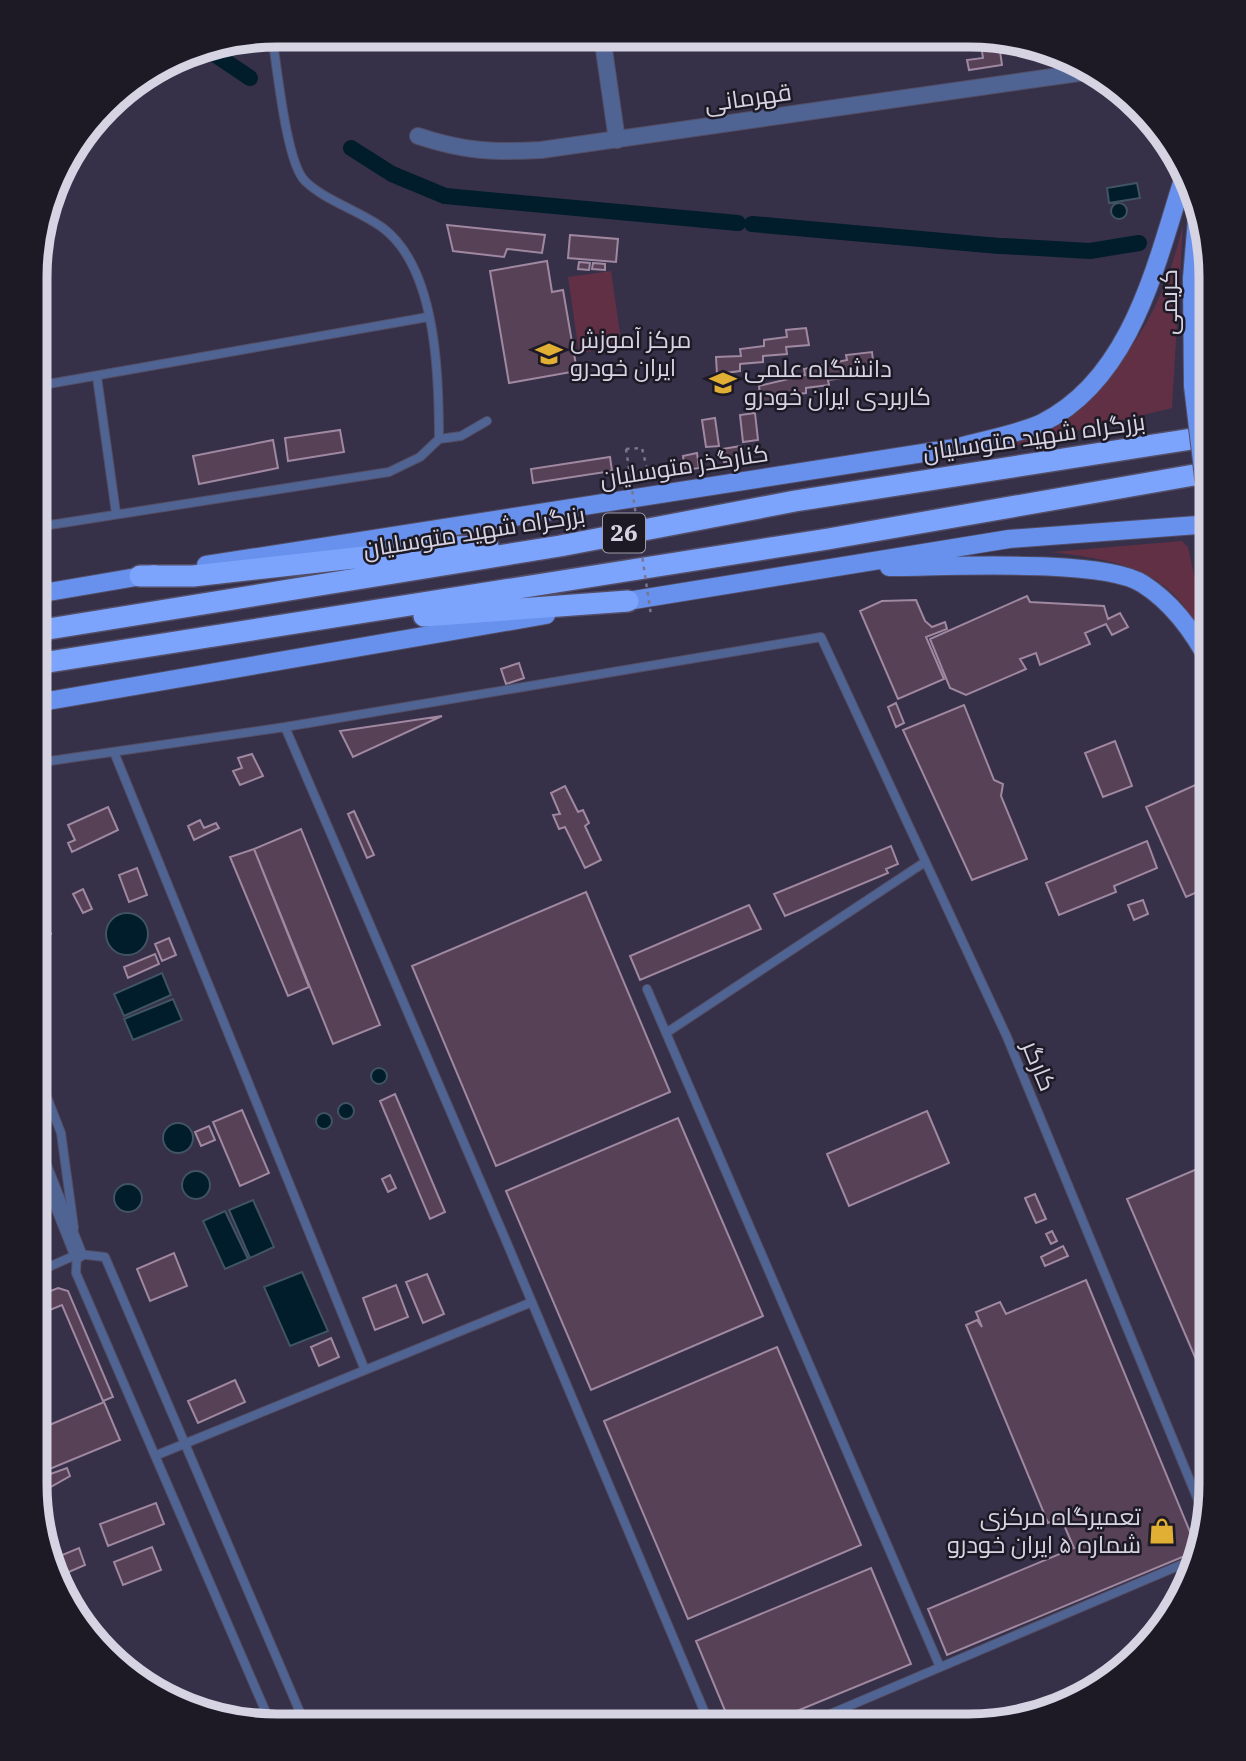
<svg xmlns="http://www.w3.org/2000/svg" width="1246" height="1761" font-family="'IBM Plex Serif',Cairo,serif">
<rect width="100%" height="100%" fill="#363049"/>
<!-- green -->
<path fill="#623045" d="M1183,225L1172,408L971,456C1005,445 1041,437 1071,416C1080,410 1089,398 1097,389C1144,339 1167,291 1183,225Z
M611,271L622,347L579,353L568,277Z
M1182,541L1188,547L1211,650C1172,570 1134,563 1052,552Z"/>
<!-- water -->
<path fill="#011d2c" stroke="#415463" stroke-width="2" d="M1137,183L1140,198L1109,203L1107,188Z
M1111 211a8 8 0 1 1 16 0a8 8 0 1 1-16 0Z
M106 934a21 21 0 1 1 42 0a21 21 0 1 1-42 0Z
M36,955L48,984L36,989Z
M162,973L171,995L124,1016L114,994Z
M173,999L182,1020L133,1040L124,1019Z
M371 1076a8 8 0 1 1 16 0a8 8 0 1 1-16 0Z
M338 1111a8 8 0 1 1 16 0a8 8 0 1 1-16 0Z
M316 1121a8 8 0 1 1 16 0a8 8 0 1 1-16 0Z
M163 1138a15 15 0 1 1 30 0a15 15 0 1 1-30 0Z
M182 1185a14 14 0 1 1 28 0a14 14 0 1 1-28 0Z
M114 1198a14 14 0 1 1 28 0a14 14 0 1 1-28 0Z
M253,1200L274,1247L250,1258L229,1210Z
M225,1211L248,1259L225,1269L203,1221Z
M302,1272L328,1331L290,1346L264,1287Z"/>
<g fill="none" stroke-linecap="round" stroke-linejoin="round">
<!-- canal -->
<path stroke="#011d2c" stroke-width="16" d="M204,47L250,78
M351,148L392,174L445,196L738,223
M752,224L999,246
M1003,246L1090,251L1139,243"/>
</g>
<!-- building -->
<path fill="#564157" stroke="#9f88a0" stroke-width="2" d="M998,37L1002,65L969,70L967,60L983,58L980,38Z
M447,225L545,235L542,253L507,249L504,257L453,251Z
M570,235L618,239L616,262L568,258Z
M547,261L552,292L563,290L577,371L509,383L490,271Z
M579,262L590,263L589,270L578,269Z
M593,263L605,264V270L592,269Z
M806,328L809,345L786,347L787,354L763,356V362L740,364V371L717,374L716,357L741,356L740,349L764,346V340L787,337L786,330Z
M872,352L874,369L851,372L852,377L828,380L829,385L806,388V393L782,396V401L761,404L759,386L805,375L804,369L847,360L846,355Z
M755,413L758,440L743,442L740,415Z
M715,418L719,446L706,447L702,420Z
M340,430L344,452L288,461L285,438Z
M273,440L278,468L199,484L193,456Z
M741,446L743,459L724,462L722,449Z
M697,453L699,468L685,470L683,456Z
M610,457L612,471L533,483L531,469Z
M1027,596L1030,602L1104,606L1108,619L1120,613L1128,627L1112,635L1106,624L1085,633L1090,644L1040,665L1036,653L1020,659L1026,669L966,695L950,688L930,639Z
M916,600L925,621L932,627L945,622L947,629L926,637L944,679L898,699L860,611L882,601Z
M519,663L524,678L506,684L501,669Z
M896,703L904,723L896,727L888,707Z
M964,705L994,780L1003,784L1001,796L1027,859L972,880L903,730Z
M442,716L353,757L340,731Z
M1115,741L1132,786L1103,797L1085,753Z
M252,754L263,776L240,785L233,771L242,768L238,758Z
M1211,778V886L1186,897L1146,807Z
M565,786L578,812L583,810L589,823L585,826L601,860L585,868L565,827L559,829L553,815L560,814L551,793Z
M108,807L118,830L72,852L68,843L75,840L68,825Z
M354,811L374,855L367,858L348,814Z
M200,820L204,828L216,823L219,828L194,840L188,826Z
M301,829L380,1025L333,1044L254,849Z
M1147,841L1157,868L1114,886L1116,892L1059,915L1046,883Z
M36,846L45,866L36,871Z
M891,846L898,864L886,869L888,873L785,916L774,894Z
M254,849L309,987L288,996L230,857Z
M137,868L147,895L129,902L119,875Z
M83,889L92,909L83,913L73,894Z
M586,892L670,1092L496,1166L412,966Z
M36,900L51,934L36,940Z
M1143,900L1148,914L1134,920L1128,905Z
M749,905L761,929L640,980L630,956Z
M169,938L176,955L162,961L155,944Z
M155,954L159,964L128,978L124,967Z
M395,1094L445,1212L430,1219L380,1101Z
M242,1110L269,1173L240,1186L213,1122Z
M927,1111L949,1163L849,1206L827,1154Z
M678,1118L763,1316L591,1390L506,1191Z
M209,1126L215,1140L201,1146L195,1132Z
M1211,1163L1210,1392L1127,1199Z
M390,1175L396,1188L388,1192L382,1179Z
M1035,1194L1046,1219L1036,1223L1025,1198Z
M1052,1231L1057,1241L1051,1244L1046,1234Z
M1063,1246L1068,1256L1045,1266L1041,1257Z
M174,1253L187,1286L150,1301L137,1269Z
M427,1274L444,1314L423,1323L406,1282Z
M1086,1280L1195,1544L1192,1553L947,1655L928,1609L1074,1548L1061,1518L1048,1523L966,1325L977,1320L982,1327L976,1312L1000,1302L1006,1314Z
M396,1285L408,1317L375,1330L363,1298Z
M58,1288L68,1291L113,1397L103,1401L62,1305L35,1316V1297Z
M331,1338L339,1357L319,1366L311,1347Z
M777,1347L861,1545L688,1619L604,1421Z
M235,1380L245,1402L198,1423L188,1401Z
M104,1402L120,1440L35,1475V1431Z
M67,1468L70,1476L47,1489L42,1477Z
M156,1503L164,1524L108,1546L100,1524Z
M152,1547L161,1570L123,1585L114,1562Z
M79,1548L85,1565L62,1575L55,1558Z
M871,1568L911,1664L763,1725H731L696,1641Z"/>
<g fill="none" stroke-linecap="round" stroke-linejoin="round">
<!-- lane casing -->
<g stroke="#534d65" stroke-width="10">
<path id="lane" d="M97,377L116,513
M37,386L428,317
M439,439L461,436L487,421
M37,527L389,472L420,457L439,439C439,377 437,269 383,228C360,211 324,200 305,181C286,163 277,65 272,36
M285,727L504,1236L710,1725
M114,752L365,1370
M36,763L285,727L821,637L1007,1037L1205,1517
M647,989L940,1667
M666,1033L925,862
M36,1069L61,1133L74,1228
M77,1252L76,1273L271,1724
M35,1273L78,1254L105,1257L305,1724
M157,1455L532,1302
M802,1726L1190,1561"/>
</g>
<!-- street casing -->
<g stroke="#534d65" stroke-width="18">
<path id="street" d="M602,36L617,140
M418,136C463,151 494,153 541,150L1086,72
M36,1148L78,1254"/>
</g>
<!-- primary casing -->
<g stroke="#534d65" stroke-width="20">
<path id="primary" d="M1202,341L1211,289
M1193,386L1192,278L1197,219
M206,565L955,448C982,440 1016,435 1042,423C1134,377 1157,259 1186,170
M889,567C943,567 1103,558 1143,584C1173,603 1195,634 1211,665
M37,594L154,574
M615,603L1009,539L1211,524
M36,703L546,615"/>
</g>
<!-- highway casing -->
<g stroke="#534d65" stroke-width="24">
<path id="highway" d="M140,576H193L453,547L488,546
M424,616L628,601
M36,631L560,546L795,501L1211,436
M36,664L828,539L1211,472"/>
</g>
<!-- path -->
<path stroke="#7a758a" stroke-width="2.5" stroke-dasharray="3.5 5" stroke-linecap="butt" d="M626,449L642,448L650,481"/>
<!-- lane -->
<use href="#lane" stroke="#4f6492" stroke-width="8"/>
<!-- street -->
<use href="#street" stroke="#4f6492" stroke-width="16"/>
<!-- primary -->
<use href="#primary" stroke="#6791ed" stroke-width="18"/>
<!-- highway -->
<use href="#highway" stroke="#7ca4fd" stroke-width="21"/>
<!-- primary-bridge casing -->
<g stroke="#534d65" stroke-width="20" stroke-linecap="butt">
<path id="primary-bridge" d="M1193,386L1208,511"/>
</g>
<!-- path-bridge -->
<path stroke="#7a758a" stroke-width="2.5" stroke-dasharray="3.5 5" stroke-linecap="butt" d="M626,449L651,615"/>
<!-- primary-bridge -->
<use href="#primary-bridge" stroke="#6791ed" stroke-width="18"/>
</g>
<!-- icons -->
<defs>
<g id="university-bare" transform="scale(2.1)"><path d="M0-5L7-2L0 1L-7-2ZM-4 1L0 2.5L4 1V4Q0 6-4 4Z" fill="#e1af34" stroke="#1d1a25" stroke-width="2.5" paint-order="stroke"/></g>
<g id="shop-bare" transform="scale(2.1)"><path d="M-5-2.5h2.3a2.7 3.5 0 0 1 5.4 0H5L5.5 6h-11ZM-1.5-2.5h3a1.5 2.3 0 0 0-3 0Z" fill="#e1af34" stroke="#1d1a25" stroke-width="2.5" paint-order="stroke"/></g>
</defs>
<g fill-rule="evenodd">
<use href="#university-bare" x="549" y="354"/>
<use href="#university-bare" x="723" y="383"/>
<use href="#shop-bare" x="1162" y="1531"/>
</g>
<g text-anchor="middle" stroke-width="5" stroke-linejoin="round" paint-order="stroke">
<!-- shield labels -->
<rect fill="#1d1a25" stroke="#9e9ca9" stroke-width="2" x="603" y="513.5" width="42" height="39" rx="5"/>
<g font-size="23" font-weight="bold" fill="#d6d3e2">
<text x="624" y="541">26</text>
</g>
<!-- street labels -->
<g font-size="24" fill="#d6d3e2" stroke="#1d1a25">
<text transform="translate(748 98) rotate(-8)" y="8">قهرمانی</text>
<text transform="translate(1169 302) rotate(-90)" y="8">کریمی</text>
<text transform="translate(1034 437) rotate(-8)" y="8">بزرگراه شهید متوسلیان</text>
<text transform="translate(684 466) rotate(-9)" y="8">کنارگذر متوسلیان</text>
<text transform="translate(474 532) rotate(-9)" y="8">بزرگراه شهید متوسلیان</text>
<text transform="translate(1039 1066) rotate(68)" y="8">کارگر</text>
</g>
<!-- poi labels -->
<g font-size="24" fill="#d6d3e2" stroke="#1d1a25" text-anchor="start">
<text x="570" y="348">مرکز آموزش<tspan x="570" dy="28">ایران خودرو</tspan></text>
<text x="744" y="377">دانشگاه علمی<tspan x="744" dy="28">کاربردی ایران خودرو</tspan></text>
<text x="1141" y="1525" text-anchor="end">تعمیرگاه مرکزی<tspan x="1141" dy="28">شماره ۵ ایران خودرو</tspan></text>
</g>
</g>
<!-- crop -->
<path d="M0 0H1246V1761H0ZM277 47H969A230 230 0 0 1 1199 277V1484A230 230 0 0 1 969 1714H277A230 230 0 0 1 47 1484V277A230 230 0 0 1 277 47Z" fill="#1d1a25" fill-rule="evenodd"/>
<path fill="none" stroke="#d6d3e2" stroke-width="9" d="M277 47H969A230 230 0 0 1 1199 277V1484A230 230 0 0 1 969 1714H277A230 230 0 0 1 47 1484V277A230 230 0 0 1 277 47Z"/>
</svg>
